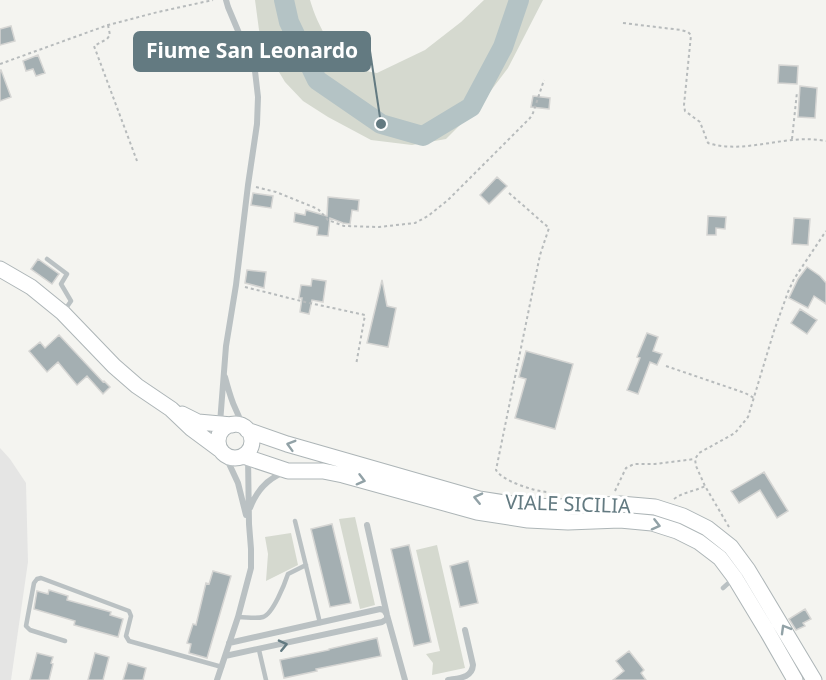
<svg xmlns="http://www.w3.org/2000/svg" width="826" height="680" font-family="'Noto Sans',sans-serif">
<rect width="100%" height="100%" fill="#f4f4f0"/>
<!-- built -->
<path fill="#e5e5e4" d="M0,448L10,459L26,483L28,562L11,680H0Z"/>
<!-- green -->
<path fill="#d5d9cf" d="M255,0H310C318,27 333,55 359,68C364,71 371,72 377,73L425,50L461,22L484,0H543L508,68L480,105L446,139L412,145L371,140L328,117L303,101L285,82L270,57L259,30Z
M355,517L375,605L360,609L339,519Z
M291,533L298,565L266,581L268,554L265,537Z
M437,545L465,668L432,675L433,663L426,654L440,651L416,550Z"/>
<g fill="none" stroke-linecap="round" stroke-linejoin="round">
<!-- river -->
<path stroke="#b4c3c5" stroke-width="20" d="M284,0L289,22L317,80L381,124L423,136L471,107L503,47L519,0"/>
</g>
<!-- building -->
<path fill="#a4afb2" stroke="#d5d5d3" stroke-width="1.5" d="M11,26L15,41L0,45V29Z
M38,55L45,73L36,76L33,69L26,71L23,61Z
M779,65L798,66L797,84L778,83Z
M0,70H1L11,97L0,101Z
M800,86L817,88L815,118L798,117Z
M533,96L550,98L549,109L531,107Z
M497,177L507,186L489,204L480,195Z
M253,193L273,196L271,208L251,205Z
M328,197L359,200L358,211L352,210L350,224L343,223L330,218L328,236L317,235L318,227L294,222L295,213L305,215L306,210L327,216Z
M708,216L726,217L725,229L716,228V235H707Z
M794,218L810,219L808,245L792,244Z
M38,259L59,274L52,284L31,269Z
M807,267L820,276L826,283V304L814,296L808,308L789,298L798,279Z
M247,270L266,272L264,288L245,283Z
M312,279L326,281L323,302L312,300L309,314L300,312L302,298H299L301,285L311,286Z
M382,280L387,306L396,308L388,347L367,343Z
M800,309L817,320L807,334L791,323Z
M647,333L658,337L653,351L662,354L657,365L650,362L638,394L627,390L640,358L637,357Z
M59,335L103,382L104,381L110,387L103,394L87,376L77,385L58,362L47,372L29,351L40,342L45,348Z
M526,351L573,364L555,429L515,418L526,379L519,377Z
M764,472L788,511L777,518L760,490L739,503L731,491Z
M332,524L351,603L330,607L311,529Z
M409,545L431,642L414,646L391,549Z
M468,561L478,603L460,607L450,566Z
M213,571L231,576L207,658L189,653L191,644L187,643L193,624L196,625L206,583L209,584Z
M49,590L68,596L67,600L111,612L110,615L123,619L118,637L74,625L75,621L34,609L37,591L48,594Z
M805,609L811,619L803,623L805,626L796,630L789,619Z
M377,638L381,656L316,669L317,671L284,678L280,660L329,650V649Z
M629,651L644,670L641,673L646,680H613L624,671L616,661Z
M37,653L53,657L51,663L53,664L49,680H30Z
M95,653L109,657L103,680H88Z
M128,663L146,668L143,680H123Z"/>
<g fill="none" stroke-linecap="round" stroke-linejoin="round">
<!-- secondary casing -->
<g stroke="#adb5b7" stroke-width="17">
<path id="secondary" d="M0,269L31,287L63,313L114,366L137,386L171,409L192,429L219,449
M182,414L198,422L232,425
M218 441a17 17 0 1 1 34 0a17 17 0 1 1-34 0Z
M247,430L287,444L479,499L525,506L567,507L620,504L655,507L683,516L707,528L731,547L748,570L814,680
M243,456L288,471H323L343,475L477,512L528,520L568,522L620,520L652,523L677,531L699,542L720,558L735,578L767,631L795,680"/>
</g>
<!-- path -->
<path stroke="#b7bbbc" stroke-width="2" stroke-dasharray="3 3" stroke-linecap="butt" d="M623,23L681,30L688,32L691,35L684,105L685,111L700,122L708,143C746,155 787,133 826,141
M108,25L110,35L107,39L94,46L137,161
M0,64L108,25L158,12L213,0
M792,139L797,92
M256,187L276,192L318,209L328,220L344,226L379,227L415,223L428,216L448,200L530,118L533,113L544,80
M509,193L549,228L540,255L496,470C502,481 534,491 547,492
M245,287L305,302L365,315L356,365
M666,366L745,393L754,398
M615,491L626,468L634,464H655L695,459
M674,499C683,492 693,492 705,486
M729,527L705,486L696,466L695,459L699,453L735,433L748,417L774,331L788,292L794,279L826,231"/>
<!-- lane -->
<path stroke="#bac1c3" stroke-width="4.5" d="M47,259L67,274L61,284L71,301L64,311
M295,521L320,623
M723,588L733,579
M238,617C246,617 257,619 263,617C273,614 285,583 288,574L306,565
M65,641L30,630L26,626L34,583L37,579L41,578L129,611L131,616L126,636L129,641L222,667
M259,650L266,680"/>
<!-- street -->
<path stroke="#bac1c3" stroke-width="6" d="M225,377C230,396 235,412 246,429
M219,436L226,346L236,285L248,185L257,124L258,97L255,71L228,7L226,0
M225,455L238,483L246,515
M250,508C256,492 266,480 282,473
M367,525L387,615L405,680
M225,656L382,622L387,619V615L384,610L380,609L229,643
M217,680L238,617L251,568V549L249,524L248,457L250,449
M448,680C459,678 472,678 473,665L465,630"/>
<!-- secondary -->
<use href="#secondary" stroke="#fff" stroke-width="15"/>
</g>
<!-- one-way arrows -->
<defs><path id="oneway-chevron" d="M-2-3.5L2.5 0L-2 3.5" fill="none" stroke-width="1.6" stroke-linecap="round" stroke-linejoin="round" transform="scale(1.5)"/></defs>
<g stroke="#92a2a7">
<use href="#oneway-chevron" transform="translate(291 445) rotate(-164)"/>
<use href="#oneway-chevron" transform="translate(361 480) rotate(15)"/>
<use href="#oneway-chevron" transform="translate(478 498) rotate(-167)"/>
<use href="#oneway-chevron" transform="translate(656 525) rotate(14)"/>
<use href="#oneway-chevron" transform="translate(785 629) rotate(-120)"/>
</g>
<use stroke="#637a81" href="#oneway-chevron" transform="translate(283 645) rotate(-13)"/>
<g text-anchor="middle" stroke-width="6" stroke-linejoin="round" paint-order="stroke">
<!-- street labels -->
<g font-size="20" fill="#637a81" stroke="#fff">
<text transform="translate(568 504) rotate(2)" y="7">VIALE SICILIA</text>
</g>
</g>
<!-- callouts -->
<path fill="none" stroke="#637a81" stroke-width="2" d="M381 124L370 51"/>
<circle fill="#637a81" stroke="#fff" stroke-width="2" cx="381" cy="124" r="6"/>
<rect fill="#637a81" stroke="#637a81" stroke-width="2" x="134" y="32" width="236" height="39" rx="6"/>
<g font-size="21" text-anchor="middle" font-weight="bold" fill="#fff">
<text x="252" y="58">Fiume San Leonardo</text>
</g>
</svg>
